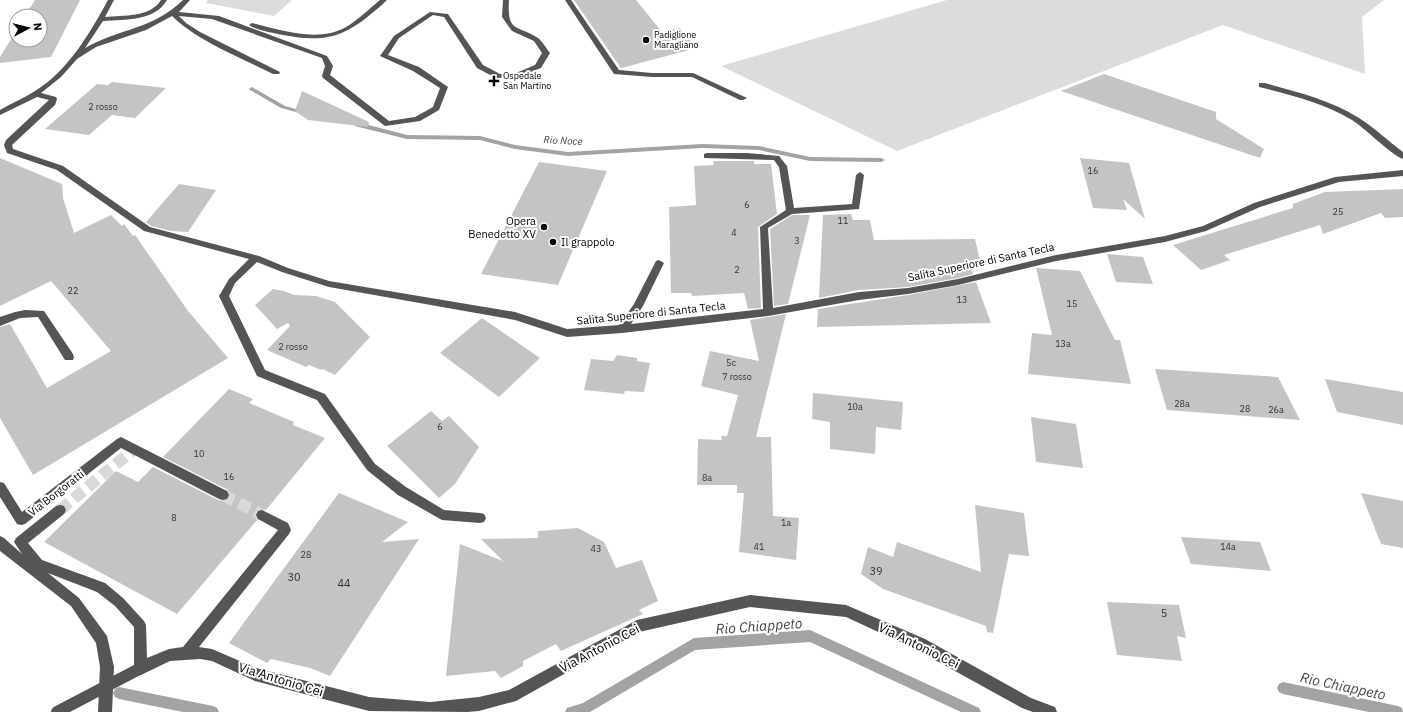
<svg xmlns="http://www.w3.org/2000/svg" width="1403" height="712" font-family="'IBM Plex Sans',sans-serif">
<rect width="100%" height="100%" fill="#fff"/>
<!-- green -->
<path fill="#dcdcdc" d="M208,0H292L274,16L206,3Z
M947,0H1384L1362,17L1365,74L1223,25L897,151L721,66Z"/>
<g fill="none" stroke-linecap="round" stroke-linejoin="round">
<!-- stream -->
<path fill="#a3a3a3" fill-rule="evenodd" d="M252,87L285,106L310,113L307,115L281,108L250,90L249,89Z
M355,122H357L407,135L480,136L515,145L568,152L702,144L759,146L810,157L881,158L885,160L881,162L810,161L759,150L702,148L568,156L515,149L480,140L407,139L355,126Z
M810,630L979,708L981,712H961L810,642L695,650L590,712H565L567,708L583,703L694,638Z
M1283,682L1398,706L1402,708L1403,712H1369L1283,694L1279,692L1277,688L1279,684Z
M119,687L213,706L217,708L219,712H183L119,699L115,697L113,693L115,689Z"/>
</g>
<!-- building -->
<path fill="#c4c4c4" d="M35,0H80L51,57L0,63V57L16,31V40H40V16H25Z
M574,0H636L662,32L680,28L697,48L621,68Z
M1104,74L1216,112V119L1264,149L1260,158L1061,91Z
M112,82L166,88L135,118L112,115L89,135L45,129L97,84L108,85Z
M302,91L369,122L368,127L308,120L295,111Z
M0,158L62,184L63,198L74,233L111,215L122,226L124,224L133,236L135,235L188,311L228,358L33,475L0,418V327L10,324L47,388L111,351L51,281L0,306Z
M1080,158L1129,163L1145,219L1123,199L1127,210L1093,208Z
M713,161H754V164H771L777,214L758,227L761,308L748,309L744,293L692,296L691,293H671L669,207L696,205L694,166L714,165Z
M539,162L607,171L558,285L481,274Z
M179,184L216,190L188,232L171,231L151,226L146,222Z
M1403,189V217L1385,218L1381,213L1323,234L1320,225L1224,255L1230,260L1201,270L1173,245L1293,208V204L1325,192Z
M851,214L853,220H870L874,240L975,239L981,265L971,267L973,274L958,278L908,287L859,290L819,298L823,215Z
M792,215H810L788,304L774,306L770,229Z
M1107,254L1143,257L1153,284L1116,282Z
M1036,268L1080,271L1115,340H1120L1131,384L1028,374L1032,333L1052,335Z
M976,282L991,323L817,327L818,309L908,295Z
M273,289L284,291L294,295L316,296L335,302L370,337L335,375L323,369L321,370L309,365L306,367L267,350L290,326L288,323L277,329L255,305Z
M786,314L756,437H771L773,516L799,518L796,560L739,552L744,493H737V485H697L698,439L722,440L721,436H727L738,395L701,386L710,351L759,361L750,320Z
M482,318L540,358L499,397L440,353Z
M617,355L637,358V361L650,363L644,392L625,391L624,394L584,390L591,359L613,361Z
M1155,369L1278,377L1300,420L1167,410Z
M1325,379L1403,392V425L1337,412Z
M229,389L253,399L249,403L294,422L293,425L325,438L266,510L262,509L257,510L255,516L257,520L177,614L44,542L116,471L138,482L153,467L218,500L223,501L228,500L230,494L228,490L163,457Z
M813,393L903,402L901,430L876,427L875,454L830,449V422L812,419Z
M431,411L442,421L449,416L479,447L455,484L439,498L387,446Z
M1031,417L1076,424L1083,468L1036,462Z
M339,493L408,522L382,542L419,539L330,676L310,668L271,659L267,663L229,643Z
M1361,493L1403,501V548L1381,544Z
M975,505L1024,513L1029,556L1009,554L993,633L987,632L986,626L883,589L861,574L868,547L893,557L897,542L981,572Z
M578,528L604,542L616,568L642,560L658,601L639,610L643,614L561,651L556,644L523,661V666L501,678L495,671L446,676L460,544L503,561L481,539L538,538V531Z
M1181,537L1260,542L1271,571L1191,564Z
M1107,602L1179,605L1186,638L1177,636L1182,661L1117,655Z"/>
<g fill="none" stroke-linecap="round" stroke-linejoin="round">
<!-- minor-tunnel -->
<path stroke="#d9d9d9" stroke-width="12" stroke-dasharray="12 6" stroke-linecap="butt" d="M223,495L262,515
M60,510L133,450"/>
<!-- minor -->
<path fill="#555" fill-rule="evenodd" d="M108,0H114L105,17C123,15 150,18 161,0H167C154,22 125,19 103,21L85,48C118,29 154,29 183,0H190L179,12L219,16L327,56L333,66L330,75L389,121L415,117L433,107L440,88L413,71L380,56L394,36L430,12L448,14L483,65L500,74L516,73L535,65L542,53L534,41L512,31L502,17L503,0H509C507,33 516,24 538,38C542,41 546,48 550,53L541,68L517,77L496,78L477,68L444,17L433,15L399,38L388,55L419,67L448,87L439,110L420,121L385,126L323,78L322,76L325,66L322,58L212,19L179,16L186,23L200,32L280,72L279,74H273C242,58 197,41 172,16L146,30L96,47L77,59L61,77L41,93L56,97L57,99L55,105L12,145L13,149L63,166L150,227L259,256L288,268L329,281L515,312L567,329L619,325L634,304L656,261L659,260L664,263L643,306L631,324L763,309L760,227L786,210L779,167L774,160L704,158V154L707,153H747L779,156L787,166L794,208L852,204L856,175L860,172L864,175L859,209L792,214L768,228L773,308L859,292L908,288L958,279L1056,255L1165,236L1203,226L1254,203L1335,177L1403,170V176L1339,182L1260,207L1206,231L1165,242L1056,261L958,285L908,294L859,300L768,316L622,333L567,337L515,320L329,287L282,272L257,262L235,283L229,296L265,370L325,394L375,464L406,487L444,510L480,513L484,514L486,518L484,522L480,523L442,520L398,495L367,470L317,400L257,376L219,296L229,279L249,259L144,231L57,170L7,153L4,145L6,140L49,100L37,97L0,115V110C12,103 24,98 35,91C68,71 90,33 108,0Z
M380,0H387C382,5 376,10 371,14C339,41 318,42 278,34C269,32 256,30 249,25L252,23C281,30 318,43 346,27C358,20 369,9 380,0Z
M565,0H571L619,70L652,73H693L747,98L743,100H740L692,77H652L614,74Z
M1259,83H1265C1297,92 1331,100 1359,118C1375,128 1388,141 1403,152V159C1391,155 1365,128 1352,120C1324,103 1291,95 1259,87Z
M25,310L44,311L73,354L74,357L73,360H65L38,317L20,318L0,326V317L15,312Z
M121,437L227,491L229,495L227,499L223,500L219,499L121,448L25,524L21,525L17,524L0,497V482L4,483L22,512L117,439Z
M60,505L64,506L66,510L64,514L28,543L42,560L105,583L123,598L144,621L146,625L147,658L169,649L183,647L278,530L258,519L256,515L258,511L262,510L288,523L291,530L289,534L199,647L212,649L256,668L369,697L430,702L479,697L509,690L637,620L750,595L846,605L925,639L1031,698L1055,707L1057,712H1033L1022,708L915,649L846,617L750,607L639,632L516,701L479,711L467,712L369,711L255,681L212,661L200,659L170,661L141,675L136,673L134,668V627L115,606L97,592L48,573L79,598L107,636L114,667L112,712H98L100,667L96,643L71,606L0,551V536L4,538L22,554L14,542L16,538L56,506Z"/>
<!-- minor-bridge -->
<path stroke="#555" stroke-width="12" d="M57,712L141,668"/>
</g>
<!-- markers -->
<g fill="#000" stroke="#fff" stroke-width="1.5">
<circle cx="646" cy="40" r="4"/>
<path d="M492 75h4v4h4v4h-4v4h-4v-4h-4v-4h4z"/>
<circle cx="544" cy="227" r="4"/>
<circle cx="553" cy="242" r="4"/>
</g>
<g text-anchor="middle" stroke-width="4" stroke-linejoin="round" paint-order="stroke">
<!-- far-poi labels -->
<g font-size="9" fill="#000" stroke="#fff" text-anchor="start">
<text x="654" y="38">Padiglione<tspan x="654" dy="10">Maragliano</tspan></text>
<text x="503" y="79">Ospedale<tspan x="503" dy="10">San Martino</tspan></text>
</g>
<!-- number labels -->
<g font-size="9" fill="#313131">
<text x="103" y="110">2 rosso</text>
<text x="1093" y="174">16</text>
<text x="747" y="208">6</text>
<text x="1338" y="215">25</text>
<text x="843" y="224">11</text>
<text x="734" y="236">4</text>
<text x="797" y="244">3</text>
<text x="737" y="273">2</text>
<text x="73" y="294">22</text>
<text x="962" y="303">13</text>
<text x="1072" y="307">15</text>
<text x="1063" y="347">13a</text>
<text x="293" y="350">2 rosso</text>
<text x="731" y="366">5c</text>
<text x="737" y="380">7 rosso</text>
<text x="1182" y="407">28a</text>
<text x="855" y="410">10a</text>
<text x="1245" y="412">28</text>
<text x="1276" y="413">26a</text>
<text x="440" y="430">6</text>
<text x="199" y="457">10</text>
<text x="229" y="480">16</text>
<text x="707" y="481">8a</text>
<text x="174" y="521">8</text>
<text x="786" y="526">1a</text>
<text x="759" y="550">41</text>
<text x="1228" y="550">14a</text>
<text x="596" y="552">43</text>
<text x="306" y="558">28</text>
</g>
<!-- far-water labels -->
<g font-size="10" font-style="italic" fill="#444" stroke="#fff">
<text transform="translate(563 140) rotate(3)" y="4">Rio Noce</text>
</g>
<!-- poi labels -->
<g font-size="11" fill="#000" stroke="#fff" text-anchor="end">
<text x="536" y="225">Opera<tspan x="536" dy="13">Benedetto XV</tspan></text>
<text x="561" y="246" text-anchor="start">Il grappolo</text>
</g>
<!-- street labels -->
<g font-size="11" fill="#000" stroke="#fff">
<text transform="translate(981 262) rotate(-12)" y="4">Salita Superiore di Santa Tecla</text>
<text transform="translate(651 313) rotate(-6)" y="4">Salita Superiore di Santa Tecla</text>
<text transform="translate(56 493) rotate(-38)" y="4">Via Borgoratti</text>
</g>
<!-- near-number labels -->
<g font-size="11" fill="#313131">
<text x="876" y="575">39</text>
<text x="294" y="581">30</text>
<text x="344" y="587">44</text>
<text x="1164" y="617">5</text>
</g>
<!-- near-street labels -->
<g font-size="13" fill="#000" stroke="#fff">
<text transform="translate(919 645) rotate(26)" y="5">Via Antonio Cei</text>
<text transform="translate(599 648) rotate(-28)" y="5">Via Antonio Cei</text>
<text transform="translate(281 679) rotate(17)" y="5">Via Antonio Cei</text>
</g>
<!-- near-water labels -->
<g font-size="14" font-style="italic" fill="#444" stroke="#fff">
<text transform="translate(759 626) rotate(-4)" y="5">Rio Chiappeto</text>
<text transform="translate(1343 686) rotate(12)" y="5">Rio Chiappeto</text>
</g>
</g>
<!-- north arrow -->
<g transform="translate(28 28) rotate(83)"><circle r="19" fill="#ffffff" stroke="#999999"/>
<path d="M0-3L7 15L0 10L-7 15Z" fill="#000000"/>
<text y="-6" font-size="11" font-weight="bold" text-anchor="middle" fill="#000000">N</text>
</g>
</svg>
